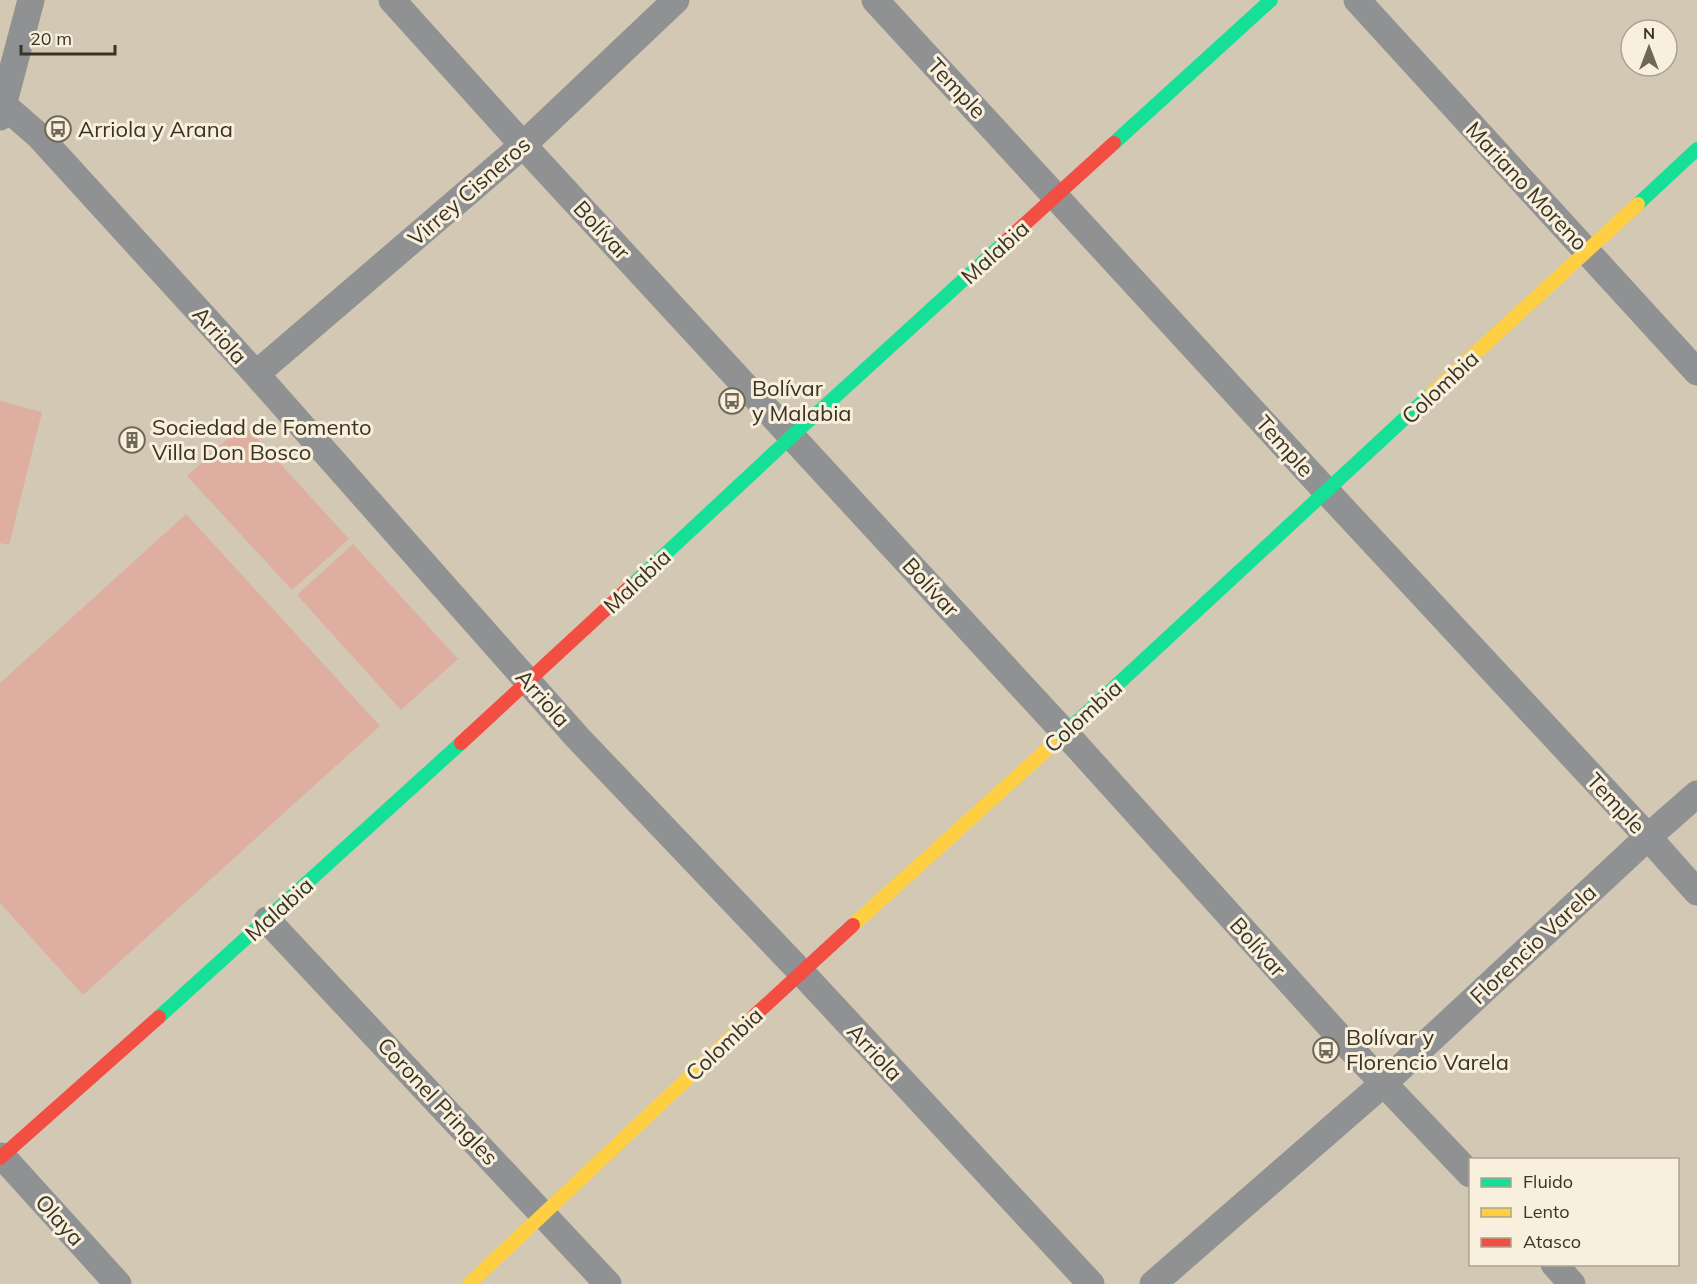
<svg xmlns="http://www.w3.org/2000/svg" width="1697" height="1284" font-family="Mulish,sans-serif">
<rect width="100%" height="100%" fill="#d2c8b4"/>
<!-- green -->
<path fill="#deaea0" d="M0,401L42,412L9,545L0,543Z
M244,424L349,539L292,590L187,476Z
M186,514L380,726L83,995L0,903V683Z
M353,544L458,659L401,710L297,595Z"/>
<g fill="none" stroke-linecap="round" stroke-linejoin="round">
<!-- street -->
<path stroke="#909192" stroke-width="27" d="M392,0L523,145L1065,733L1347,1045L1470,1174
M875,0L1327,492L1648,837L1697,892
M1357,0L1697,372
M0,102L38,135L256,374L577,737L801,972L1091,1284
M0,117L31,0
M256,374L523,145L676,0
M267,920L608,1284
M2,1156L118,1284
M1554,1264L1572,1284
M1153,1284L1385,1082L1648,837L1697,794"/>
<!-- fast -->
<path stroke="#16e098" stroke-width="14" d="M1114,143L1271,0
M1638,204L1697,149
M632,585L792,436L1005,242
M1052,745L1431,394
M159,1017L461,743"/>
<!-- slow -->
<path stroke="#ffcf43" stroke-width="14" d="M1431,394L1638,204
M853,925L1052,745
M469,1284L754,1016"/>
<!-- jam -->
<path stroke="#f24e42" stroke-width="14" d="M1005,242L1114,143
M461,743L632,585
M754,1016L853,925
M0,1158L159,1017"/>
</g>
<!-- icons -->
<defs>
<g id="bus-ring" transform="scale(1.35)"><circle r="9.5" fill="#f8efdc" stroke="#706857" stroke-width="1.5"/><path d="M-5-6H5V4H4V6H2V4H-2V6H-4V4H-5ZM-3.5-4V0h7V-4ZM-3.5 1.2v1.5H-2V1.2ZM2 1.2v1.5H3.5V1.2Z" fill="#706857"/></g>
<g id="building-ring" transform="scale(1.35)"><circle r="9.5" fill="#f8efdc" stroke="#706857" stroke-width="1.5"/><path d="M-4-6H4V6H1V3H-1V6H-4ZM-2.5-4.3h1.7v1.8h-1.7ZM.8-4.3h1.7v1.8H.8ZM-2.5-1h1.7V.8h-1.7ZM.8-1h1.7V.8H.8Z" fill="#706857"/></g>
</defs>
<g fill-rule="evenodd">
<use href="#bus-ring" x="58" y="129"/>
<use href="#bus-ring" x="732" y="401"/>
<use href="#building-ring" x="132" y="440"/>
<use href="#bus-ring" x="1326" y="1050"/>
</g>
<g text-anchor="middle" stroke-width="6" stroke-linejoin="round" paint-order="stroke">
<!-- street labels -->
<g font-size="22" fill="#3b3425" stroke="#f8efdc">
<text transform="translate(957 88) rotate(47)" y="8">Temple</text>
<text transform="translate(1527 186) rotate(47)" y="8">Mariano Moreno</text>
<text transform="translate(469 191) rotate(-41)" y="8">Virrey Cisneros</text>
<text transform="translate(602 230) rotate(47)" y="8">Bolívar</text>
<text transform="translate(995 252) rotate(-42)" y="8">Malabia</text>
<text transform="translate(220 335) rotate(48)" y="8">Arriola</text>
<text transform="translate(1440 387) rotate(-43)" y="8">Colombia</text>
<text transform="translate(1285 446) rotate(48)" y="8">Temple</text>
<text transform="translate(637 581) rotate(-43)" y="8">Malabia</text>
<text transform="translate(931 587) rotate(47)" y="8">Bolívar</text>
<text transform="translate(543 698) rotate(48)" y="8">Arriola</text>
<text transform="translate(1083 716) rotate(-42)" y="8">Colombia</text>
<text transform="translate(1616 803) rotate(47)" y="8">Temple</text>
<text transform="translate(279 909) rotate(-42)" y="8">Malabia</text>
<text transform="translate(1533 944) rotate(-43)" y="8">Florencio Varela</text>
<text transform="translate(1258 947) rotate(48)" y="8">Bolívar</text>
<text transform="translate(724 1044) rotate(-43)" y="8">Colombia</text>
<text transform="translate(875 1052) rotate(47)" y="8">Arriola</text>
<text transform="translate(438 1101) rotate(47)" y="8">Coronel Pringles</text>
<text transform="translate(60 1220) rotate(48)" y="8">Olaya</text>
</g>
<!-- poi labels -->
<g font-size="22" fill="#3b3425" stroke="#f8efdc" text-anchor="start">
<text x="78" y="137">Arriola y Arana</text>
<text x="752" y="396">Bolívar<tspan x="752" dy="25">y Malabia</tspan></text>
<text x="152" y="435">Sociedad de Fomento<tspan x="152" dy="25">Villa Don Bosco</tspan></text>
<text x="1346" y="1045">Bolívar y<tspan x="1346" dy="25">Florencio Varela</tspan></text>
</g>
</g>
<!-- legend -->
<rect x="1469" y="1158" width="210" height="108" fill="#f8efdc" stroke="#aca493" stroke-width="1.5"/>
<rect x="1481" y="1178" width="30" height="9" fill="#16e098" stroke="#aca493" stroke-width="1.5"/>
<text x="1523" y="1188" font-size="18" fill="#3b3425">Fluido</text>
<rect x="1481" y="1208" width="30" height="9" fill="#ffcf43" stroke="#aca493" stroke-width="1.5"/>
<text x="1523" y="1218" font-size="18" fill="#3b3425">Lento</text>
<rect x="1481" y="1238" width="30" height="9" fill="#f24e42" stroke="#aca493" stroke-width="1.5"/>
<text x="1523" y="1248" font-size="18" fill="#3b3425">Atasco</text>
<!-- north arrow -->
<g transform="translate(1649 48)"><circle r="28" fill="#f8efdc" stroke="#aca493" stroke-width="1.5"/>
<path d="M0-4.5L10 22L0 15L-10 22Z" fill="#706857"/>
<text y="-9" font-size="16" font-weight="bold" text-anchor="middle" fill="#3b3425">N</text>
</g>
<!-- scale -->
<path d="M21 45v9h94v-9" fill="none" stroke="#3b3425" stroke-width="3"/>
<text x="30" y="45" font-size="18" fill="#3b3425" stroke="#f8efdc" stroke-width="4.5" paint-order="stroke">20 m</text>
</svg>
